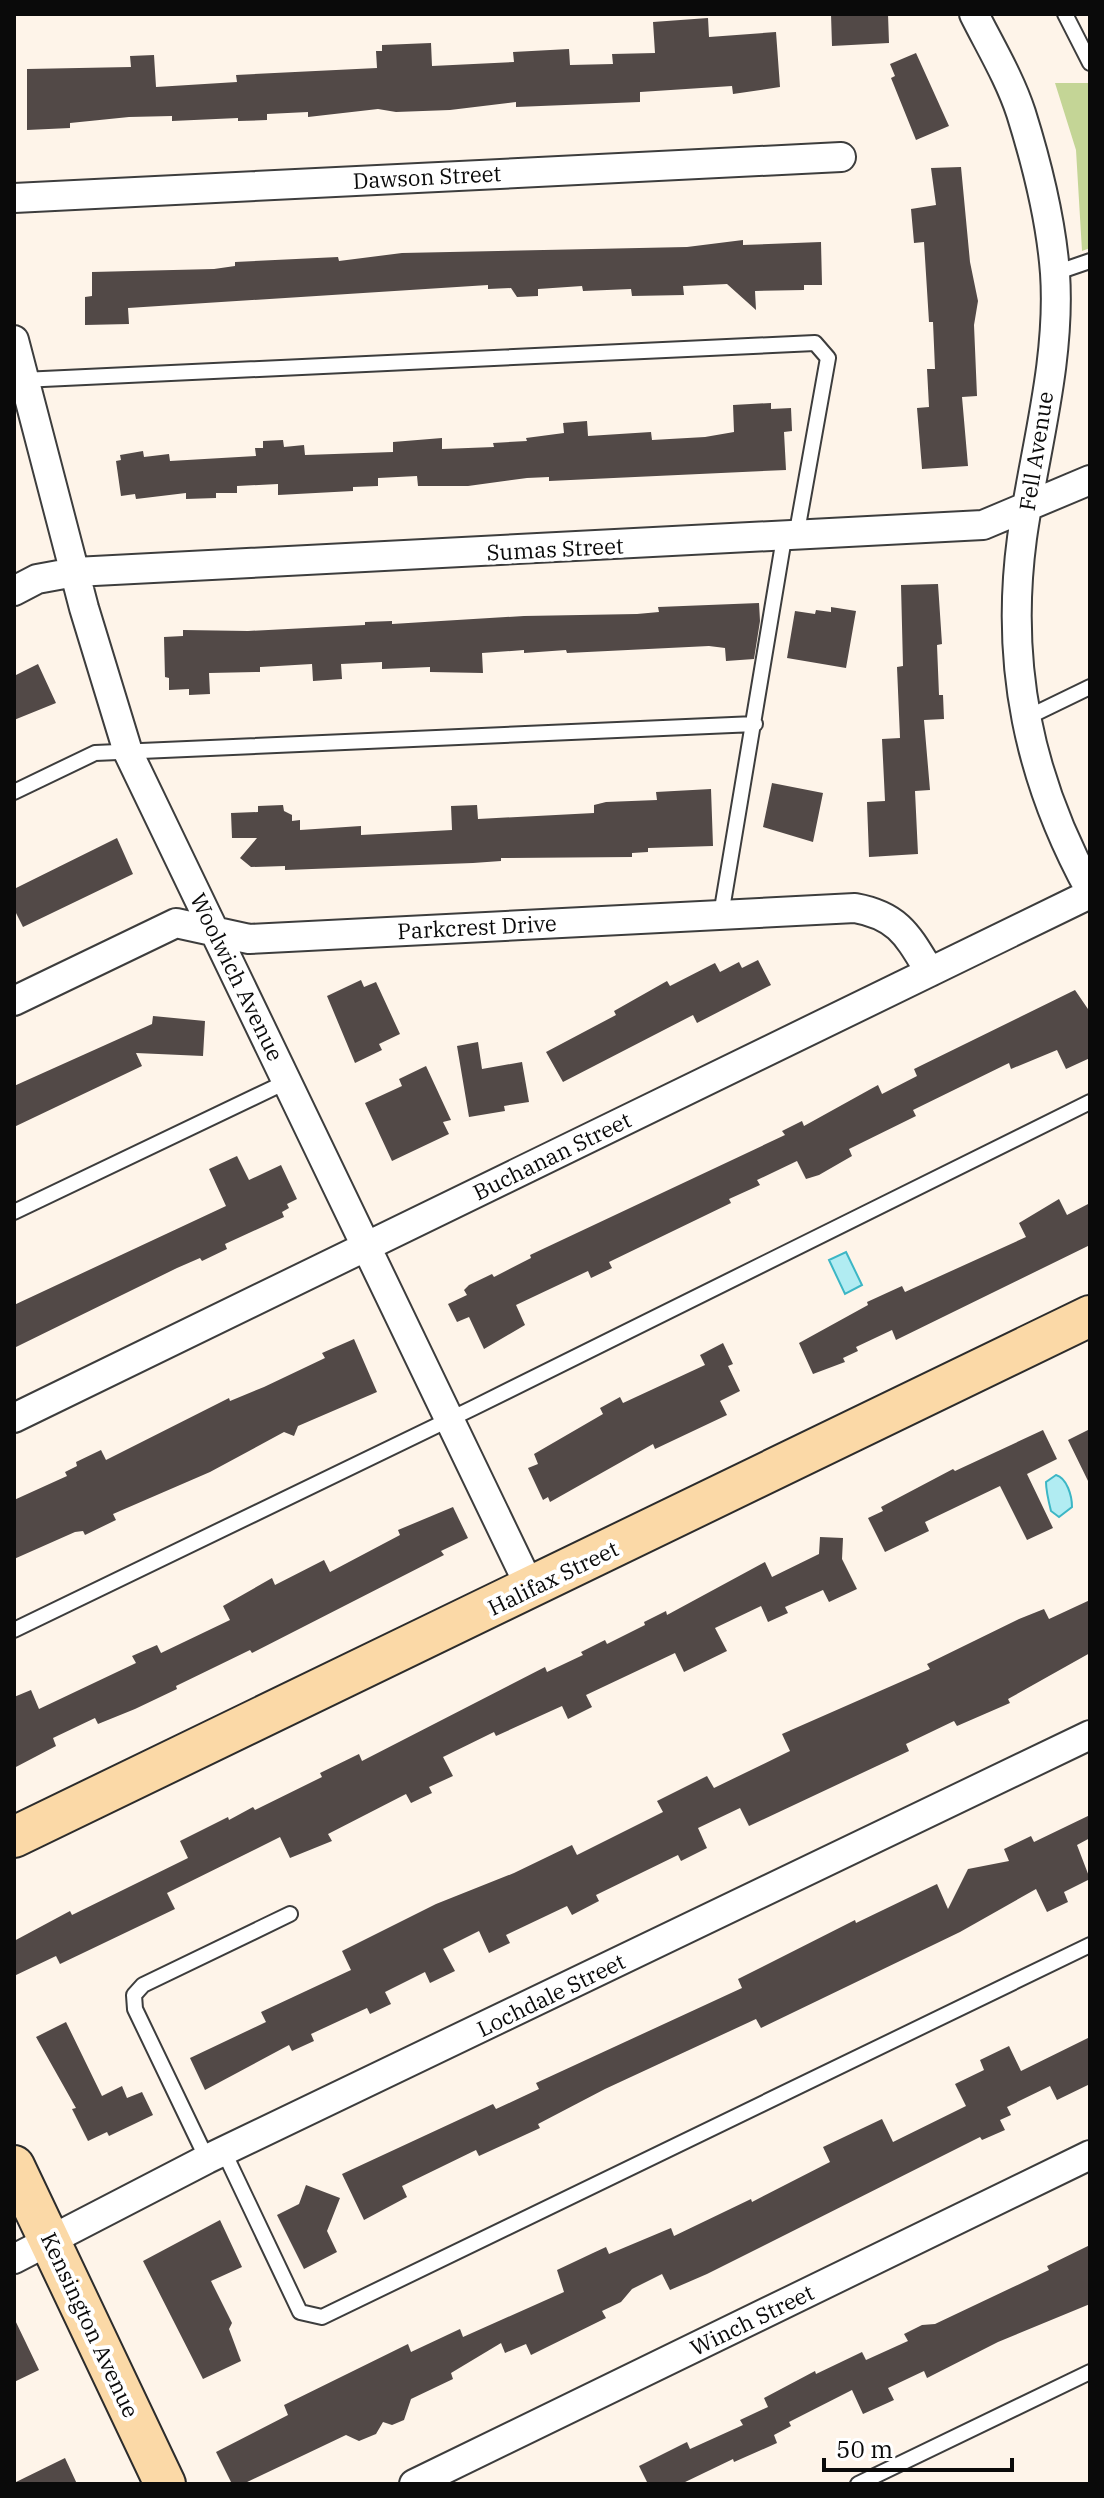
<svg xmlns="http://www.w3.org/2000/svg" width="1104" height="2498" font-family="'IBM Plex Serif',serif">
<rect width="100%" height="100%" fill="#fef4e9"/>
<!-- forest -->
<path fill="#c4d596" d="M1055,83H1090V248L1082,251L1076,150Z"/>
<!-- water -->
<path fill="#b1ecf2" stroke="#3cb6c5" stroke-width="2" d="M846,1252L862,1285L845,1294L829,1260Z
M1056,1475C1067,1478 1072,1496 1072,1507L1059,1517L1051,1511C1049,1503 1046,1490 1046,1482Z"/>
<!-- building -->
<path fill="#524947" d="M831,14H888L889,43L832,46Z
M708,18L709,37L776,32L780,87L733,94L732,86L640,92V102L516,107V102L450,110L396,112L378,109L308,117V112L267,114V120L238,121V118L172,121V116L129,117L70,123V128L27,130V69L131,67L130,56L154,55L156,87L237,82L236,75L377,68L376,51H382V45L431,43L432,66L514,62L513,52L569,49L570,65L613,64L612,54L655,53L653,22Z
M916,53L949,126L916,140L891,78L895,76L890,64Z
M961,167L970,262L978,301L974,325L977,396L962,397L968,466L922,469L917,408L929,407L927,369H935L933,322H929L924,242L914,243L911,209L936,205L931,168Z
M743,240V245L821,242L822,285H804V290L755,291L756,310L727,284L683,286L684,295L632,296L631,289L583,291L582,286L538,289V296L517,297L511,288L488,289V285L128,308L129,324L85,325V297L92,296V272L214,269L235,266V262L338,257L339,261L402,253L687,247Z
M771,403V409L791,408L792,431L784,432L786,470L549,481V477L527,478L468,486H418L417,476L378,478V486L353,487V491L278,495V484L237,486V493H216V498L186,499V493L136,499L135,494L121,496L116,461L121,460L120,455L143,451L144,457L169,454L170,461L256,456L255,448H263V441L283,440L284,447L304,445L305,455L393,452V442L442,438V449L494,447L493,443L527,441L526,438L564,433L563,423L587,421L588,436L651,432L652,440L705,437L734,432L733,405Z
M938,584L942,644L937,645L939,695H943L944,719L924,720L930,790L915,791L918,854L869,857L867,802L885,801L882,739L900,738L897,667L903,666L901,585Z
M759,603L760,621L754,659L726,661L725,648L709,646L567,653L566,650L524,653V650L482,653L483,673L430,672V667L382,669V662L341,664L342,679L313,681L312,664L260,667V672L209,673L210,694L189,695V689L169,690V678L165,677L164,637L183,636V630L248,631L365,625V622L392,621V624L524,616L637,614L659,612L658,607Z
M831,607L856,611L846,668L787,658L795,611L815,614L816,610L831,612Z
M38,664L56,703L14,720V676Z
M772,783L823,793L813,842L763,827Z
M711,789L713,846L648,848V852L632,853V857L501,858V861L473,863L285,870V866L251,867L240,858L257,838H232L231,813L258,812V806L283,805L284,811L292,815V821L300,820V830L361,826V835L452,830L451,806L477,805L478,819L594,813V805L606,802L657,800L656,792Z
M117,838L133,874L23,927L14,909V889Z
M758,960L771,985L697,1023L693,1015L563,1082L546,1052L616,1015L614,1011L667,981L670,986L715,963L720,972L739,962L742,968Z
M361,980L364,987L376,982L400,1034L379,1044L382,1050L355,1063L327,996Z
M1075,990L1090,1012V1058L1066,1069L1057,1050L1011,1069L1009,1063L913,1110L916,1116L849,1149L852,1156L819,1175L806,1179L797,1161L757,1180L760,1185L729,1199L731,1203L609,1262L612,1268L591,1278L588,1271L516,1305L525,1325L484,1349L469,1317L457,1322L448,1304L467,1295L464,1290L469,1285L492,1274L494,1277L531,1258L530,1255L785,1135L782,1131L802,1121L804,1126L878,1085L882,1094L917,1076L914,1069Z
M153,1016L205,1021L203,1056L136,1053L142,1066L14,1127V1086L152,1024Z
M478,1042L482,1069L522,1062L529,1102L504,1106L505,1111L469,1117L457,1046Z
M426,1066L451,1120L443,1122L449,1134L392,1161L365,1103L402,1086L399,1079Z
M237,1156L249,1180L281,1165L297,1199L287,1204L289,1208L282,1212L284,1217L225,1244L227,1249L202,1261L200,1258L177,1268L14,1348V1305L226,1206L209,1169Z
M1059,1199L1067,1215L1090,1203V1245L896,1340L892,1330L856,1347L858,1351L843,1358L845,1362L813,1374L799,1343L868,1305L867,1302L902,1286L905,1292L1026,1237L1019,1223Z
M354,1339L377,1392L298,1426L294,1436L284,1432L210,1472L113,1514L116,1520L85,1535L83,1531L75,1532L14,1559V1500L67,1476L65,1472L77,1466L76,1462L101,1450L106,1460L229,1398L230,1401L264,1387L325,1358L322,1353Z
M723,1343L733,1364L728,1366L740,1391L720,1401L727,1415L655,1449L653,1444L550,1502L548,1497L543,1500L528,1468L538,1464L534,1454L603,1414L600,1408L620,1397L623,1403L705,1365L700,1355Z
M1090,1429V1485L1068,1440Z
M1043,1430L1057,1459L1027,1474L1053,1528L1027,1540L1000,1486L925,1522L929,1531L885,1552L868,1518L883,1511L881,1507L953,1469L955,1471Z
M453,1507L468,1538L441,1551L444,1555L252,1653L250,1650L176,1686L177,1689L135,1709L98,1724L95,1718L53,1738L56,1746L14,1768V1697L31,1690L39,1709L136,1663L132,1656L157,1645L161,1653L230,1620L223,1606L272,1578L275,1585L324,1560L330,1572L400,1535L398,1530Z
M820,1537L843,1538L842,1559L857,1589L829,1602L823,1590L785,1607L788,1613L768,1622L761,1606L715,1628L727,1651L684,1672L675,1653L586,1695L592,1707L568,1719L562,1706L496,1736L494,1732L443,1757L453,1776L429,1787L432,1793L411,1803L406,1794L328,1834L332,1841L290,1858L280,1837L167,1893L175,1909L60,1964L56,1956L14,1976V1941L70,1911L72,1915L188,1858L180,1841L228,1817L229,1820L253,1807L255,1810L322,1777L320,1773L359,1754L362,1761L545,1667L547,1672L583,1655L581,1652L605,1640L607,1644L645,1625L644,1622L666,1611L667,1615L765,1562L772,1577L819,1554Z
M1090,1600V1653L1008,1699L1010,1703L957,1726L954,1721L906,1744L909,1751L749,1826L740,1808L698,1828L707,1848L681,1861L678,1855L596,1895L599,1901L572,1915L567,1906L506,1935L510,1943L489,1953L479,1931L443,1949L455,1971L430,1983L425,1972L385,1992L391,2004L370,2014L367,2008L311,2034L314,2041L292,2051L289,2045L205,2090L190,2058L266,2022L261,2012L351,1970L342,1951L436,1904L514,1873L572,1845L577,1855L663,1812L657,1801L707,1776L714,1788L790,1751L782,1734L930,1669L927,1664L1019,1619L1044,1609L1049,1619Z
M1090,1815V1838L1077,1845L1090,1879L1064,1892L1068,1902L1047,1912L1036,1889L960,1932L761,2028L756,2019L605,2089L538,2124L540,2128L479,2156L476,2150L402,2186L407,2197L364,2220L342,2174L493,2104L496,2109L539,2089L536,2083L742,1988L738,1979L855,1920L856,1923L937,1884L948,1909L968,1869L1009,1861L1004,1849L1031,1836L1034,1842Z
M66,2022L102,2096L122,2086L127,2098L142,2092L153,2115L109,2136L107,2132L88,2141L72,2109L76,2108L36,2037Z
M1090,2037V2084L1057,2100L1050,2086L1007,2107L1011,2115L1000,2120L1005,2130L982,2140L980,2137L707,2274L670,2290L662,2274L632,2289L621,2302L602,2311L606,2318L531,2355L526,2344L505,2353L501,2343L451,2373L453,2379L411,2399L404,2420L392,2425L383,2422L376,2434L359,2441L346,2435L243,2484H232L216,2452L288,2415L284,2405L408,2344L411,2352L460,2329L463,2337L564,2292L557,2270L593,2253L606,2247L609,2254L671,2228L674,2236L751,2199L752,2202L830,2162L823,2147L882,2119L893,2142L966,2106L955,2084L984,2070L980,2060L1009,2046L1021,2071Z
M306,2185L340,2198L327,2231L337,2252L304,2269L277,2215L299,2204Z
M220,2220L242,2267L211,2281L232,2323L229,2329L241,2361L203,2379L143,2261Z
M1090,2245V2304L998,2342L927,2378L924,2371L888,2388L894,2400L863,2414L852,2390L789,2422L791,2426L774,2435L777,2443L734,2462L733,2459L681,2484H648L639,2466L687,2442L690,2449L743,2425L740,2420L768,2407L764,2398L815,2371L816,2374L862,2352L866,2360L908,2341L904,2334L922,2325L935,2324L1049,2270L1047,2266Z
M14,2318L39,2370L14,2382Z
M65,2458L77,2484H14V2483Z"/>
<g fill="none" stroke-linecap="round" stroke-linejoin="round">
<!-- lane casing -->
<g stroke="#3d3d3d" stroke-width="18">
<path id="lane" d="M1065,14L1090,63
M1055,273L1090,261
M22,380L815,343L828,358L796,537
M1024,719L1090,687
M14,792L95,753L755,724
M721,915L784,538
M14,1212L288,1081
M14,1630L473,1408L1090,1102
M224,2152L300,2312L322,2317L1090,1945
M207,2159L135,2009L134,1995L143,1985L290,1914
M858,2484L1090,2372"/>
</g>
<!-- street casing -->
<g stroke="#3d3d3d" stroke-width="32">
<path id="street" d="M974,14C990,46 1010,79 1021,113C1037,164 1051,220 1055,273C1061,362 1034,452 1022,538C1005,665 1029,779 1090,890
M14,198L841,157
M14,340L84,608L128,752L531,1589
M14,591L37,579L75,572L983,525L1090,480
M14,1001L176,923L249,939L855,908C899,916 908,936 930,972
M14,1418L1090,894
M14,2259L207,2159L1090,1735
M414,2484L1090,2155"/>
</g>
<!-- secondary casing -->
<g stroke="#2c2c2c" stroke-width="44">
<path id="secondary" d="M14,1837L1090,1316
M14,2166L165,2484"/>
</g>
<!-- lane -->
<use href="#lane" stroke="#fff" stroke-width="14"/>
<!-- street -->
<use href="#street" stroke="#fff" stroke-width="28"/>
<!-- secondary -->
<use href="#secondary" stroke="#fbd9a7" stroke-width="40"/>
</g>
<g text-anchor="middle" stroke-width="8" stroke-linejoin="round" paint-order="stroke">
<!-- street labels -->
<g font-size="22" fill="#0a0a0a" stroke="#fff">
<text transform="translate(427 177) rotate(-3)" y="8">Dawson Street</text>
<text transform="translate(1036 451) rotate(-81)" y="8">Fell Avenue</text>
<text transform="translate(555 549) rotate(-3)" y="8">Sumas Street</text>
<text transform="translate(477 927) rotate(-3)" y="8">Parkcrest Drive</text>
<text transform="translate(237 977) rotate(64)" y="8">Woolwich Avenue</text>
<text transform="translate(552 1156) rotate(-26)" y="8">Buchanan Street</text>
<text transform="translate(553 1578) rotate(-26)" y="8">Halifax Street</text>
<text transform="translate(551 1995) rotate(-26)" y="8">Lochdale Street</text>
<text transform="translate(752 2320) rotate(-26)" y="8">Winch Street</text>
<text transform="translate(90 2325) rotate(65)" y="8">Kensington Avenue</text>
</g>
</g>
<!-- border -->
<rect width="1104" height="2498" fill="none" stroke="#0a0a0a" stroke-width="32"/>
<!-- scale -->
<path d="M824 2458v12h188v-12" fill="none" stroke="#0a0a0a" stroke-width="4"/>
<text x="836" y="2458" font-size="24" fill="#0a0a0a" stroke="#ffffff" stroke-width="6" paint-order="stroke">50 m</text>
</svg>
